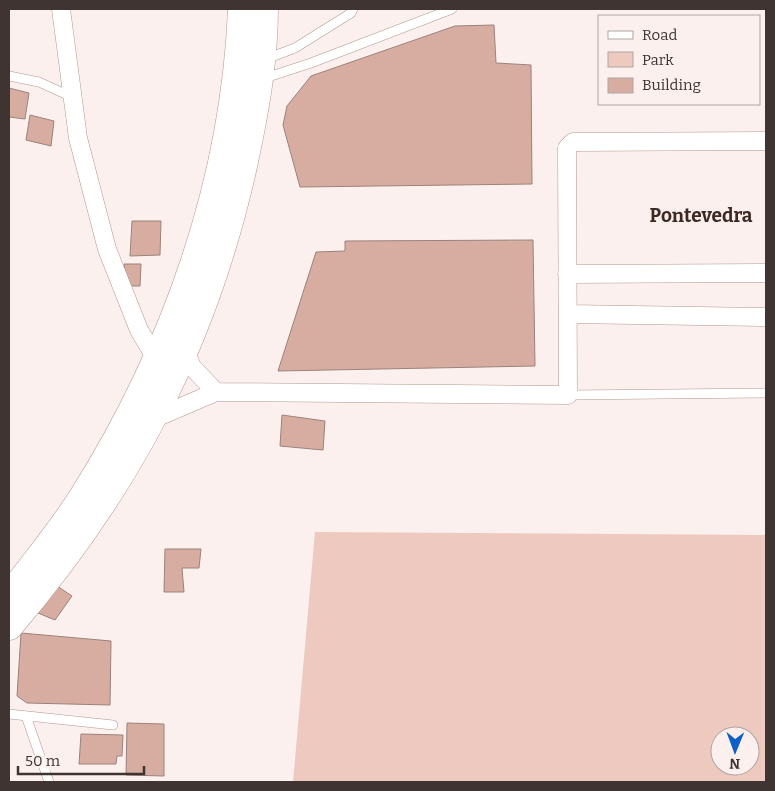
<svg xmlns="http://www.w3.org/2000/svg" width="775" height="791" font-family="Bitter,serif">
<rect width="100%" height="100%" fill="#fbf0ed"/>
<!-- green -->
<path fill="#edc9bf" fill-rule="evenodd" d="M315,532L766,535V782H293ZM720,736H750V766H720Z"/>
<!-- building -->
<path fill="#d8ada1" stroke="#9b827b" d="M494,25L496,63L531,65L532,184L300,187L283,125L287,106L311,76L455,26Z
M9,88L29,93L25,119L9,117Z
M30,115L54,121L51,146L26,140Z
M132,221H161L160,255L130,256Z
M533,240L535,366L278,371L316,252L345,251V241Z
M124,264H141L140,286H127Z
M282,415L325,421L323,450L280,446Z
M165,549H201L199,568H182L184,592H164Z
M54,584L72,596L55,620L38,613Z
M21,633L111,641L110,705L27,703L17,696Z
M127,723L164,724V776L126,775Z
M81,734L123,735L122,756H117L116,764H79Z"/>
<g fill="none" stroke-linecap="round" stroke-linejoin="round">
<!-- lane casing -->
<g stroke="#b29891" stroke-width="10">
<path id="lane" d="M266,59L295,48L351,13L353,9
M9,76L39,82L74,98
M262,79L311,63L452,9
M568,395L766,393
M9,714L113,725
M26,716L49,782"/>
</g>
<!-- street casing -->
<g stroke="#b29891" stroke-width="19">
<path id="street" d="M61,9L78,138L107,249L139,330L157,360
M567,274L766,273
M568,314L766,317
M185,350L192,367L216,392
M153,419L216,392L568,395L567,148L573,142L766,141"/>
</g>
<!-- highway casing -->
<g stroke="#b29891" stroke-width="29">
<path id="highway" d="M9,597C34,564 61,532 83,497C175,351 235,182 242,9
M9,626C128,487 203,345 243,166C254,115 264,62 264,9"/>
</g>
<!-- lane -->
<use href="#lane" stroke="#fff" stroke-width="9"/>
<!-- street -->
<use href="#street" stroke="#fff" stroke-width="18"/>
<!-- highway -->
<use href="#highway" stroke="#fff" stroke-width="28"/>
</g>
<g text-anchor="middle" stroke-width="4.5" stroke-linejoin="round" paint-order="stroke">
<!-- neighbourhood labels -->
<g font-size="19" font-weight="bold" fill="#3d2823" stroke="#fbf0ed">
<text x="701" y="222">Pontevedra</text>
</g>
</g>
<!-- border -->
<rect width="775" height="791" fill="none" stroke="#3f3431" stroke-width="20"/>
<!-- legend -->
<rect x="598" y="15" width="162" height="90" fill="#fbf0ed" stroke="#b0a5a2"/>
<rect x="608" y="31" width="25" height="8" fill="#ffffff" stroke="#b0a5a2"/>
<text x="642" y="40" font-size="15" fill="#3f3431">Road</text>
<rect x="608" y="52" width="25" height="15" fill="#edc9bf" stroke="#b0a5a2"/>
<text x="642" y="65" font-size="15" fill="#3f3431">Park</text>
<rect x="608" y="78" width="25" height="15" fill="#d8ada1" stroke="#b0a5a2"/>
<text x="642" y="90" font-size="15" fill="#3f3431">Building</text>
<!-- north arrow -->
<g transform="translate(735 751) rotate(181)"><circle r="24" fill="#fbf0ed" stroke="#b0a5a2"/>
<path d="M0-4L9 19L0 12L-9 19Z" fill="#0f5fc9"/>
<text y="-8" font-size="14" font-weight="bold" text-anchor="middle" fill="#3f3431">N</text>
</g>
<!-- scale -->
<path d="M18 766v8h126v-8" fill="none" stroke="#3f3431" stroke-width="2.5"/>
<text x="25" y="766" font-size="15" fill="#3f3431" stroke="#fbf0ed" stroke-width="4" paint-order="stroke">50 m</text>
</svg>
